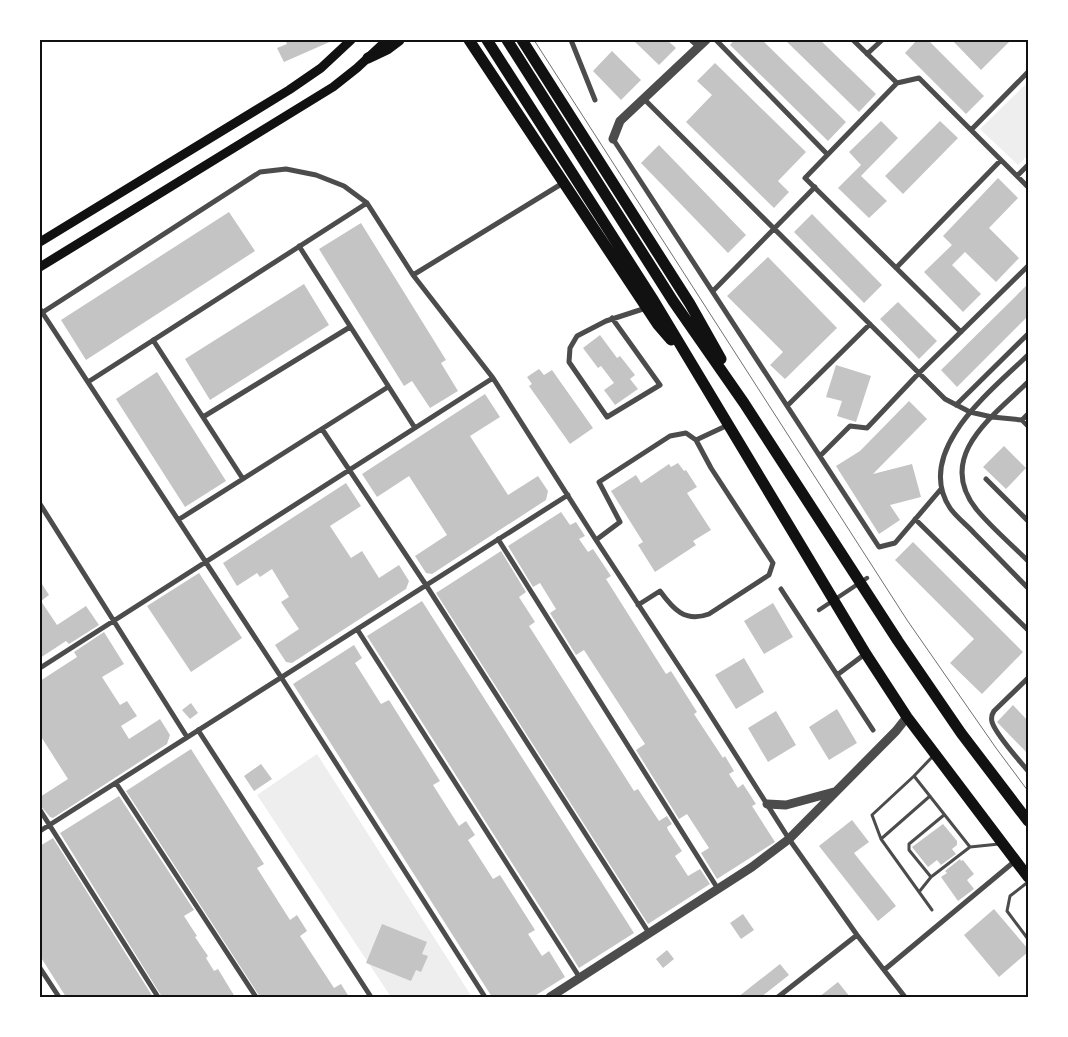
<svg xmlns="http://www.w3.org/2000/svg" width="1068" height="1037" font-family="Figtree,sans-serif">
<rect width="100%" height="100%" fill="#fff"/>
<!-- green -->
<path fill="#eee" d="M1028,82V155L1018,165L980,129Z
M317,754L472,997H391L257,795Z"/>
<!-- building -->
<path fill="#c4c4c4" d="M285,40H334L284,62L277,48L287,44Z
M633,40H667L676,48L659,65Z
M734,40H762L846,122L828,141L730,45Z
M785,40H820L876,94L859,112Z
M917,40H928L984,96L966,114L905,53Z
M952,40H1011L981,70Z
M612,51L641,80L621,100L593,71Z
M715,63L806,152L778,181L789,192L774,208L686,122L712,95L697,81Z
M881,121L898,138L861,176L887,201L869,218L838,188L861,165L849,152Z
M940,121L958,138L903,194L885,176Z
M659,145L746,235L728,253L641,163Z
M998,178L1018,198L989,228L1019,258L996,282L965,252L952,265L981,294L963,312L924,272L952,245L943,236Z
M229,212L255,251L86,360L61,320Z
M812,214L882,285L864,303L794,232Z
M361,223L446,360L441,363L458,391L430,408L412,381L404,386L319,249Z
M768,257L837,328L785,379L770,365L783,352L727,296Z
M304,284L329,325L210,400L185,359Z
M1028,284V316L957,387L941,370Z
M898,302L937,341L919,359L880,319Z
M600,335L617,358L620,356L635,375L630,379L638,389L615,405L604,390L614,383L601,366L598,368L583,348Z
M836,365L871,376L856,422L837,416L842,401L826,397Z
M539,369L544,375L552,370L593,428L570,444L529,386L532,384L527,377Z
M157,372L226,481L185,507L116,399Z
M485,394L500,417L470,436L508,495L538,476L548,491L546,500L432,574L426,573L415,556L447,535L409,476L377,497L362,474Z
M909,401L927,419L873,474L912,464L921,497L890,505L900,520L879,534L836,466L860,451Z
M1004,446L1026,468L1006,489L983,467Z
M678,463L684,471L686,470L697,487L687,493L711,530L693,541L696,545L655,572L638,545L643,542L611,491L636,475L641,483L669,464L671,467Z
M346,483L361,506L330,526L351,558L362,551L379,578L399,565L409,581L406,589L292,663L286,662L275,645L299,629L281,602L289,597L272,569L260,577L257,573L237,586L223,563Z
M561,512L570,525L576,522L585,536L579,539L588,552L593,549L611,576L606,579L666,674L671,671L697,712L694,714L723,758L725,756L734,771L729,774L738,788L743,784L756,804L752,806L775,842L717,879L701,853L709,848L687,814L679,819L636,750L645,744L584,650L576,655L550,613L556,609L540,583L533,587L508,546Z
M913,542L1023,652L982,694L950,663L974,639L895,560Z
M501,551L526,592L519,597L535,622L529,626L634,791L638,789L659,821L667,816L672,824L667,827L668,830L682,851L675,856L688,876L700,869L710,884L648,924L436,593Z
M199,573L242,638L191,672L147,606Z
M40,581L49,595L41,601L57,625L86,606L99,625L69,644L66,641L40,658Z
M422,601L634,933L579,968L367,636Z
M773,603L793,637L764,654L744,621Z
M104,632L124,664L102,677L120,705L127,701L137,716L121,726L129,739L160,719L170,735L167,744L53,818L50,817L40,805V797L68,779L40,735V681L77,657L74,652Z
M354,645L362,658L355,663L381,704L389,700L440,781L433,785L459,826L466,821L475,835L468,840L493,879L500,875L535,930L528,934L542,956L549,951L565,977L533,997H492L293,684Z
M744,658L764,692L736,709L715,675Z
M191,703L198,713L190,719L182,710Z
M1013,705L1028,721V754L997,722Z
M837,709L857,743L829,760L809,727Z
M776,711L796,745L768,762L748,728Z
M191,749L264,864L257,868L290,920L297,915L307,931L300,936L334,988L341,984L349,997H260L126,791Z
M261,764L272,779L254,791L244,776Z
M119,796L194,910L184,916L197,936L195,937L208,956L206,958L214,971L218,969L235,997H162L60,833Z
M852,820L869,842L854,853L896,906L878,921L819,846Z
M943,824L957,841V845L952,849L956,854L941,865L937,860L928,867L912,847Z
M53,838L153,997H66L40,956V846Z
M960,859L961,861L963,860L974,874L967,880L974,889L958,901L941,877L947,873L945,871Z
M994,909L1028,949V952L999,977L964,935Z
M743,914L754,930L741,939L730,923Z
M382,924L427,942L422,954L428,956L421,972L416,970L411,981L366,963Z
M667,950L674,959L663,968L656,959Z
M780,964L789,975L761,997H738Z
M838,982L850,997H819Z"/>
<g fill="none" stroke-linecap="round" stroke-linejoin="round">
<!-- service -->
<path stroke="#4c4c4c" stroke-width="3" d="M914,776L970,847L999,844
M881,839L930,796
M931,877L970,847
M1028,882L1010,896L1007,911L1028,939
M919,892L931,877L909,850V844L944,815
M932,910L881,839L872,815L914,776L934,755"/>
<!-- pedestrian -->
<path stroke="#4c4c4c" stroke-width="4.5" d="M819,610L867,578"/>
<!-- minor -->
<path stroke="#4c4c4c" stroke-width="5" d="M571,40L595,100
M691,40L699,47
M716,40L827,154
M853,40L897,83L919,78L1028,187
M867,54L882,40
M897,83L805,178L961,332
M644,99L945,399L970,412L992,417L1022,420L1028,426
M972,129L1028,72
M613,139L879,547L895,543L941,489
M1017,176L1028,165
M299,246L415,428
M896,268L1001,160
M413,275L563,183
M713,291L815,187
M40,309L281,677L485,997
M40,314L260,172L286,169L316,175L344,186L367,203L413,275L493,378L596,540L699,697L789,839L857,935L884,970
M612,318L660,385L607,417L569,362L570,348L577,336L606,321L646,308
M153,340L243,479
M1028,355C992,390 913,451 950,508C956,517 967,525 974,533C992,551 1010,570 1028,588
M88,382L367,203
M1028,382C993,416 934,457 977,510C992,528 1011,544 1028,561
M788,405L870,324
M956,405L1028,334
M203,417L350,327
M1022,420L1028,414
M322,429L426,585L649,933
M820,456L850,426L867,428L919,373L1028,266
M986,479L1028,521
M40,504L187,737
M915,519L1028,630
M178,520L388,387
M498,539L718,889
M596,540L620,522L599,482L670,436L686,433L696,440L728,425
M781,589L873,730
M638,605L660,591C673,609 685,623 709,614L769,575L773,563L711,468L696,440
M357,629L580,978
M40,668L493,378
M837,675L865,654
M1028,678L994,711C992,714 991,718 992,722C996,735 1019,760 1028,771
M198,730L371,997
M116,783L256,997
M40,810L158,997
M40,831L568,495
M40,968L59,997
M778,997L857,935
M905,997L884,970L1015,861"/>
<!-- tertiary -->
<path stroke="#4c4c4c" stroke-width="9" d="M613,139L620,121L706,40
M767,804L786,805L834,792
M550,997L752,867L789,839L896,731L907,717"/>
<!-- secondary -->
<path stroke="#111" stroke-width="9" d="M40,242L289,90L321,68L351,40
M40,267L333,87L357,68L387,40"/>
<!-- trunk -->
<path stroke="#111" stroke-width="11" d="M469,40L658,325L671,340
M487,40L654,301L866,654L907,717L1028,877
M507,40L673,301L744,403L898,641L961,733L1028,821
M522,40L690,304L721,359
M368,58L387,49L399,40"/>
<!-- tram -->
<path stroke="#707070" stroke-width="1" d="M534,40L907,620L996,748L1028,791"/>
</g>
<!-- border -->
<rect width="1068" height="1037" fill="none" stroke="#ffffff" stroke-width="82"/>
<rect x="41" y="41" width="986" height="955" fill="none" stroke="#111" stroke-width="2"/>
</svg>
